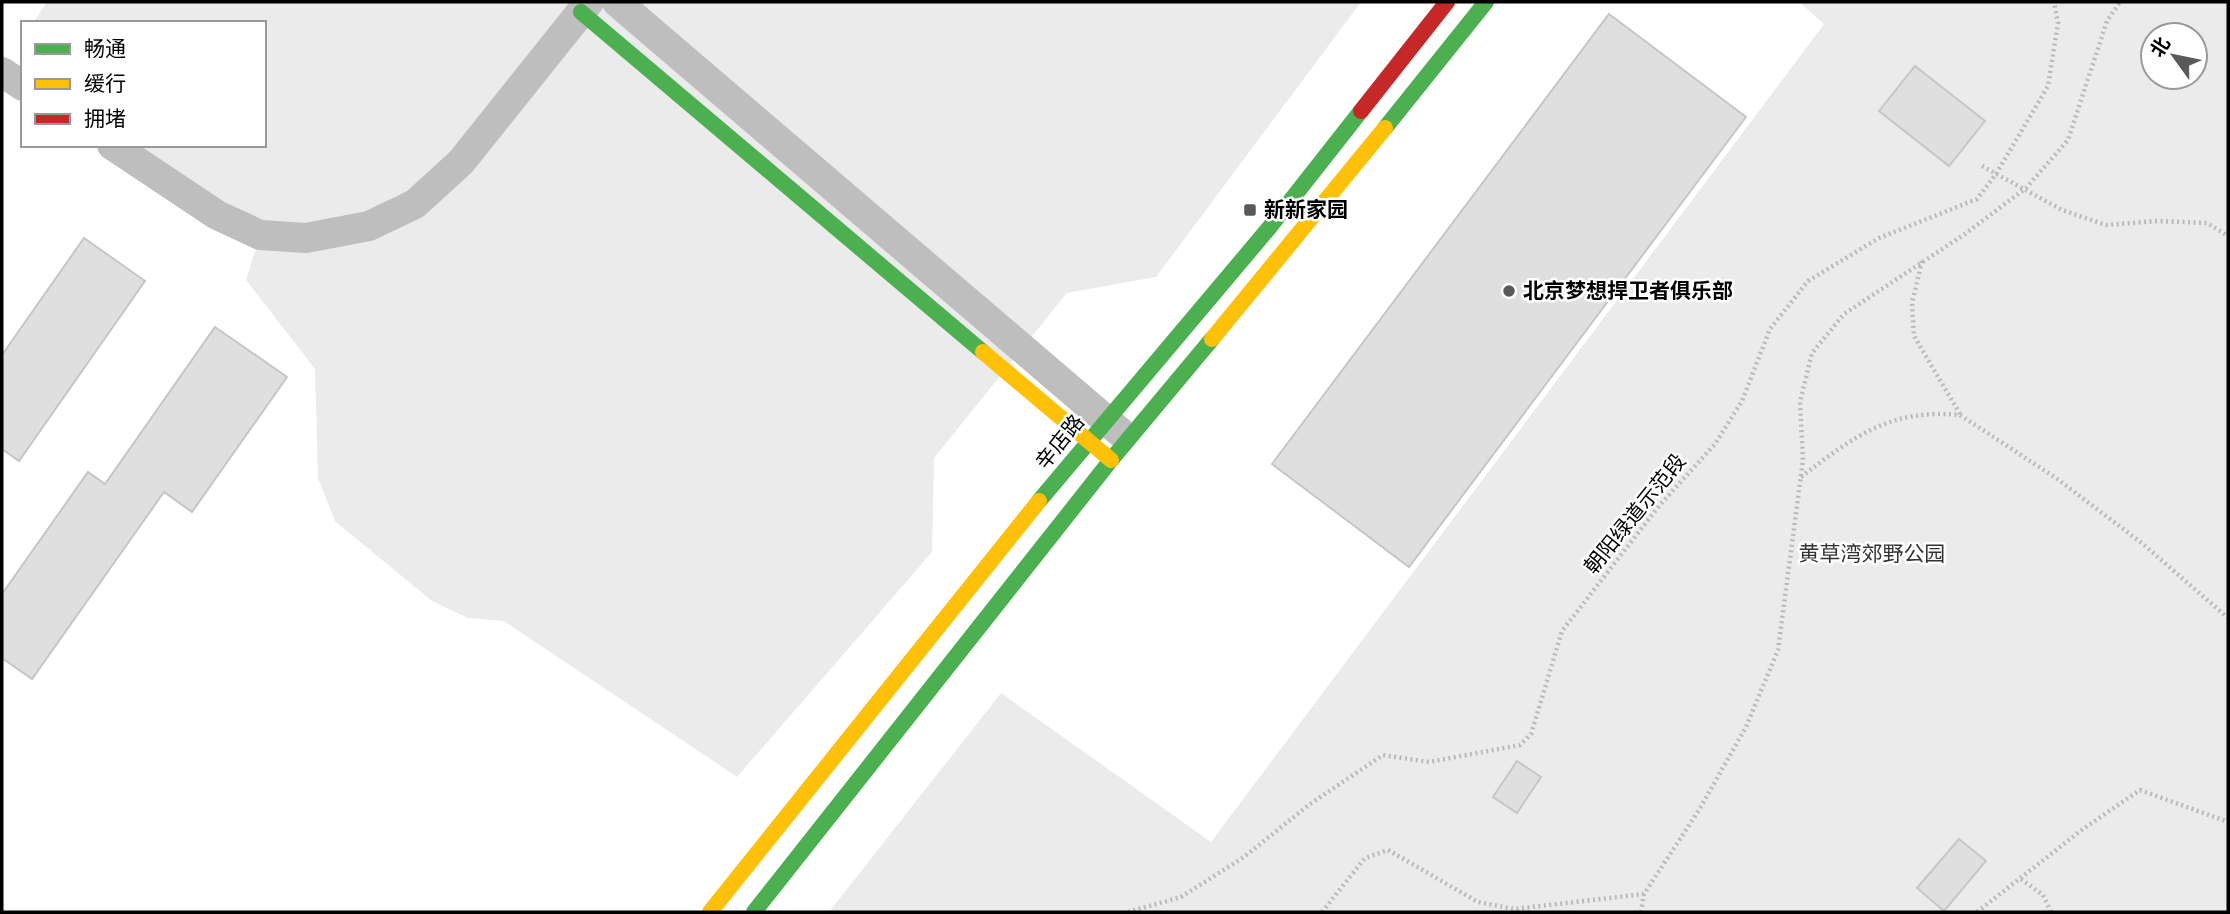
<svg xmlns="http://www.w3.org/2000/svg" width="2230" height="914" font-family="Raleway,'Noto Sans SC',sans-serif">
<rect width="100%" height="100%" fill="#fff"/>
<!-- green -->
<path fill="#ebebeb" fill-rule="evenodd" d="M47,2H1361L1156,277L1067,293L934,458L932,552L737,777L504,621L468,618L432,601L335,521L318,478L315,369L246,280L260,235L112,145H264V23H33Z
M1799,2H2228V912H829L1001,693L1211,842L1824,24ZM2153,35H2195V77H2153Z"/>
<!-- building -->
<path fill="#dfdfdf" stroke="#c6c6c6" stroke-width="2" d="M1609,14L1746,117L1409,567L1272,464Z
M1915,66L1985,121L1949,166L1879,111Z
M84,238L145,281L19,461L2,449V355Z
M215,327L287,377L192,512L164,492L32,679L2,658V594L88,472L105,484Z
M1517,761L1541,777L1517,813L1493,797Z
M1959,839L1986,861L1944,911L1917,888Z"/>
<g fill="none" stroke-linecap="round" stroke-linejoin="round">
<!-- path -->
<path stroke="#b9b9b9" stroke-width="4.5" stroke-dasharray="2 3.5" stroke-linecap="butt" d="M1982,166L2062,210L2106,225L2158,221L2207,223L2228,236
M1922,261L1912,303L1914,336L1960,414
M1801,477C1853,437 1891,408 1960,415L2056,478L2143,544L2228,618
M2021,879L2043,895L2051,912
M1128,912L1181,897L1244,857L1310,804L1383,755L1429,762L1520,745L1531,734L1562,631L1659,506L1715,444L1742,401L1770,329L1808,281L1879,238L1977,199L1996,174L2048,86L2058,23L2054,2
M1322,912L1365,858L1388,850L1478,902L1514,909L1644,894
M1641,912L1644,894L1699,810L1746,727L1778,650L1803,460L1800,402L1812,353L1844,314L1965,234L2026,188L2068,140L2107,21L2120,2
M1977,912L2083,829L2140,790L2228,822"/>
<!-- street -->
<path stroke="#bebebe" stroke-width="30" d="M617,2L1120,432
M2,72L23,86
M112,145L217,215L260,235L306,238L369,226L415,204L461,162L589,2"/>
<!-- fast -->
<path stroke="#4caf50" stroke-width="16" d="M581,12L983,352
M1385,128L1486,2
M1039,501L1269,228L1361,111
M754,912L1111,460L1212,339"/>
<!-- slow -->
<path stroke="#ffc107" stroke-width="16" d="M1212,339L1385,128
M983,352L1111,460
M710,912L1039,501"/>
<!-- jam -->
<path stroke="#c62828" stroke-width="16" d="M1361,111L1447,2"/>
</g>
<!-- markers -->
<g fill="#595959" stroke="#fff" stroke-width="2.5">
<rect x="1243" y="203" width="14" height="14" rx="3.5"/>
<circle cx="1509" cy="291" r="7"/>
</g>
<g text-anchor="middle" stroke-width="5" stroke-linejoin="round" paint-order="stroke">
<!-- poi labels -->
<g font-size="21" font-weight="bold" fill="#000" stroke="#fff" text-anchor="start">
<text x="1264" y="217">新新家园</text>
<text x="1523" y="298">北京梦想捍卫者俱乐部</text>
</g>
<!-- street labels -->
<g font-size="21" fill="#000" stroke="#fff">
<text transform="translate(1060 442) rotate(-51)" y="7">辛店路</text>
<text transform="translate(1635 514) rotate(-51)" y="7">朝阳绿道示范段</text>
</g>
<!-- park labels -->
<g font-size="21" fill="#323232" stroke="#fff">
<text x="1872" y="561">黄草湾郊野公园</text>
</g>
</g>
<!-- border -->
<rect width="2230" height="914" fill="none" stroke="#000000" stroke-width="7"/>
<!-- legend -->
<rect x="21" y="21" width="245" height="126" fill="#ffffff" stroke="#999999" stroke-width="2"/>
<rect x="35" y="44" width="35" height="10" fill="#4caf50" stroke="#999999" stroke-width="2"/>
<text x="84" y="56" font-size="21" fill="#000000">畅通</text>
<rect x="35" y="79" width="35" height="10" fill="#ffc107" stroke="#999999" stroke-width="2"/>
<text x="84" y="91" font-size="21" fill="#000000">缓行</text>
<rect x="35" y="114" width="35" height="10" fill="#c62828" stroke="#999999" stroke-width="2"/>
<text x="84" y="126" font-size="21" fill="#000000">拥堵</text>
<!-- north arrow -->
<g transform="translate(2174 56) rotate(303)"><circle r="33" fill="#ffffff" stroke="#999999" stroke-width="2"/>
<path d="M0-5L12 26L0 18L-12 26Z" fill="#595959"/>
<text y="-10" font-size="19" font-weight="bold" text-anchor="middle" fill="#000000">北</text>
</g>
</svg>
